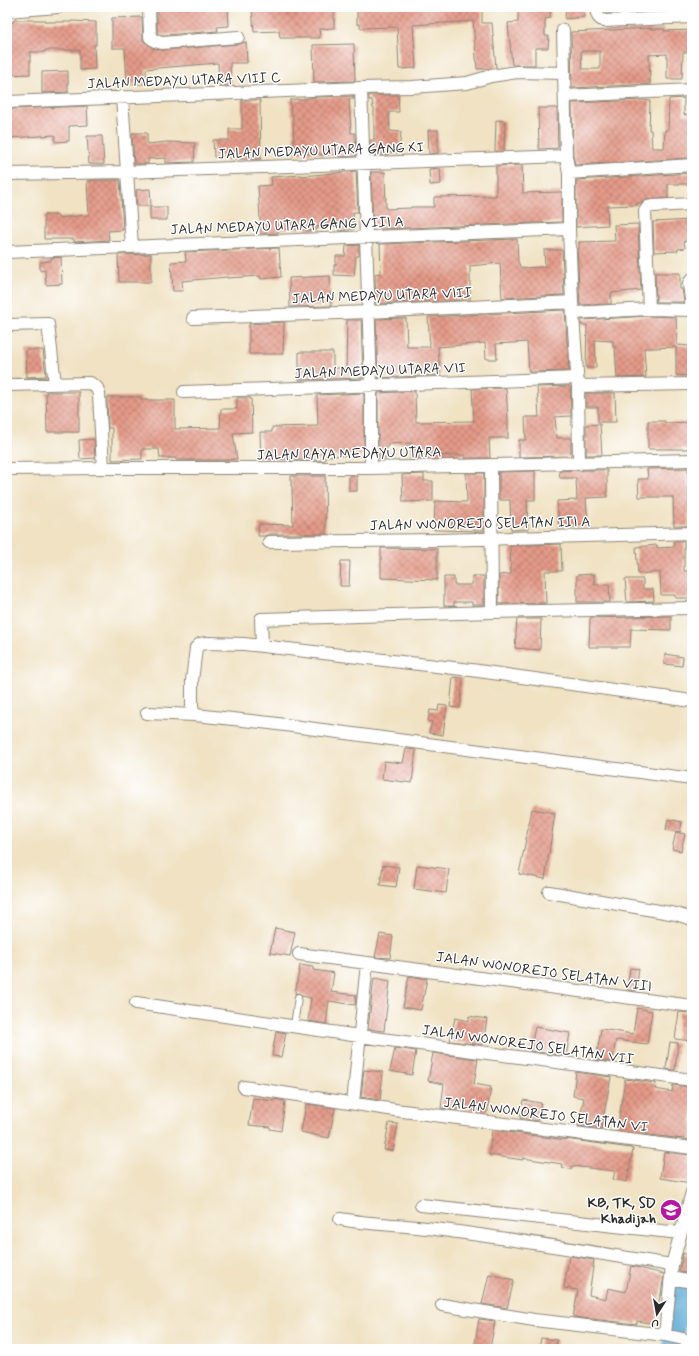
<svg xmlns="http://www.w3.org/2000/svg" width="699" height="1356" font-family="Mynerve,sans-serif">
<defs>
<pattern id="building-cross-hatch" width="8" height="8" patternUnits="userSpaceOnUse"><rect width="8" height="8" fill="#e49a88"/><path d="M0 0l8 8M0 8l8-8" fill="none" stroke="#b97e6f"/></pattern>
</defs>
<rect width="100%" height="100%" fill="#fff"/>
<filter id="ink" filterUnits="userSpaceOnUse"><feTurbulence type="fractalNoise" baseFrequency=".025" numOctaves="2"/><feDisplacementMap in="SourceGraphic" scale="8" xChannelSelector="R" yChannelSelector="G"/><feConvolveMatrix kernelMatrix="1 2 1 2 8 2 1 2 1" color-interpolation-filters="sRGB"/></filter>
<filter id="wash" filterUnits="userSpaceOnUse"><feTurbulence type="fractalNoise" baseFrequency=".012" numOctaves="4" result="noise"/><feDisplacementMap in="SourceGraphic" scale="16" xChannelSelector="R" yChannelSelector="G"/><feGaussianBlur stdDeviation="0.9" result="paint"/><feColorMatrix in="noise" values="0 0 0 0 0 0 0 0 0 0 0 0 0 0 0 0 0 1.4 0 .05"/><feComposite in="paint" operator="in"/></filter>
<g filter="url(#wash)">
<rect width="100%" height="100%" fill="#f0e2c3"/>
<g fill="none" stroke-linecap="round" stroke-linejoin="round">
<!-- river -->
<path stroke="#5aa9d4" stroke-width="20" d="M672,1349L681,1285"/>
</g>
<g id="blocks">
<!-- building -->
<path fill="url(#building-cross-hatch)" fill-rule="evenodd" d="M169,7H179V8L228,7L229,26L217,27L218,31L163,35L159,34L157,33V8Z
M252,7H334V28L319,29L320,38H280L279,31L254,32Z
M357,7H471V9H482V23H492L496,68L477,69L473,21L413,25L416,68L399,69L397,27L360,28V24H357Z
M518,7H551L550,18L545,19V36H549L548,48H535V65H512L508,23L518,22Z
M566,7H584V17L565,19Z
M604,7H626V12L606,13Z
M142,17L143,40L153,48L163,50L239,44L246,42L247,63H230L231,86H219L218,63L146,69L147,84H127L125,48H112V18Z
M14,20H45V22H71V21L96,22V45H94L95,69L80,70V50H45V52H30V74L7,75V22H14Z
M651,28V29H664V31L692,30V52H683L682,79H667V54L649,55L650,84L572,88L571,32ZM581,51H600V69H582Z
M354,44L355,81L314,82L313,45Z
M68,71V92L42,93V72Z
M369,95H398L399,112H389L390,131L401,132L399,153L388,152V155L371,156L370,140H374V108H373L372,100H369Z
M354,96V99H349L351,133H355L356,156L339,157V154L320,155V153H294L293,114L291,115L290,100L298,99V100L315,97Z
M684,98V115L692,114V158L575,165L573,155L572,103L643,100L650,101L649,130H651L652,148H664L665,130H668L669,99Z
M242,100H260L261,159H229V156L214,157L213,140H229V129H242Z
M87,106L88,125L69,126V141L55,142V135L11,138L10,109Z
M538,108H557L558,148L539,149Z
M496,120L505,121L504,151H495Z
M428,130H438V153L429,154Z
M132,133H147V144L167,142L195,143L194,162L166,163V158L148,159V164H134Z
M87,136H102L104,164H89Z
M522,165L523,193L562,192V222L380,229V226H373L371,172H385L386,209L411,208V207H434V197L496,196V166Z
M440,168L441,184L430,185L429,169Z
M356,171L358,212H353L354,229L339,231L338,226L317,227V230L306,231V228L278,230V233L261,234L258,186L272,185L271,177L302,175V176L313,175Z
M692,173V184H668V198L647,200L641,203H637V205L607,206L608,225L576,227V180Z
M97,180H120L123,230L108,231L109,240L74,242V239H44V215H58V218L89,215L87,181Z
M150,189L151,206H137L136,190Z
M150,207H167V220H150Z
M692,220V241H684L685,248L678,249V251L654,252L653,222Z
M638,224L641,290L611,293V304L580,305L577,249H579V242L615,241L614,225Z
M517,239L518,262L521,268L545,267L544,250H562L564,295L502,298L500,263L470,266V300L376,304L375,274L381,273L380,244Z
M359,245V256H356L354,276L334,275V265H336V256H345L346,246Z
M279,248L281,277L261,279L260,276L227,278V277L182,281L183,291H173L171,262L186,261L185,252Z
M151,254V282H119L118,255Z
M61,257L62,284L46,285L45,270L40,271V262L51,261V258Z
M655,273H680V289H682L684,302H656Z
M330,276L331,306L290,307L289,278Z
M565,310L569,371L529,372L527,342L496,344L497,359H486L485,343L438,347L440,375L378,378L376,319L406,318L407,347H430L428,317Z
M649,316L676,317L677,345L692,346V376L676,375V347L653,348H644L646,377L617,378L615,347H613V341L595,340L596,368H586L587,325H581V320Z
M347,320H361L363,378L299,380V352H333V368H346Z
M284,322L283,354H249V324Z
M26,350H43L46,376L27,377Z
M570,386L571,416L555,417L557,438H571V456L519,457V440H526L525,417H539L537,387Z
M506,388L508,419V438H489L490,458H465V455L424,456V459H412V443L388,444V447H386V458H378V393L415,391L416,422L474,421L472,389Z
M46,392H79V432H47Z
M364,393V455L325,456V460H290V459H261L260,432H272V427L318,426L317,395Z
M586,393H615L616,422H598V407H586Z
M107,397H141V400H175V429L220,428L221,409H237V398H251L252,432L233,433L237,459L224,460H176V458H160L159,449H142V459L112,460V428H108Z
M648,421H665V423L692,422V449H648Z
M600,424L602,455H586V425Z
M94,439L95,458L80,459L79,440Z
M688,468L689,526H674L673,497H639L638,479H648L647,469Z
M575,470L579,471L583,470H607V497L586,498L588,525L559,527L557,501L577,500L576,478H560L559,471Z
M535,471V500H527L528,529L511,530L510,500H499V472Z
M466,473H484V531L434,530L435,501L467,502Z
M424,474V481H433V501L403,502L402,475Z
M291,476H325L326,534H269L264,536H258L259,524L293,525L292,486H291Z
M349,476H357V491H349Z
M674,541H684V571H692V598H675V595H661L660,572L638,574L636,547L657,545V548L674,547Z
M561,544L562,571H545L546,603L499,604V575L511,574L510,546Z
M381,548L437,549V580L381,578Z
M341,561H350L349,586H340Z
M594,574V585L609,584L610,602H577V575Z
M472,576H484V605H472V602H454V606H444V577H454V585H472Z
M625,579H643V589H653L654,601L627,602Z
M671,616V630L631,629L630,647H589L590,618Z
M517,619H541L540,650L515,648Z
M665,654L683,657L682,666L664,664Z
M453,677L463,678L460,708L450,707Z
M439,705L447,706L443,735L429,733L432,722L428,721L430,710L438,711Z
M406,749L416,750L412,783L382,779L384,761L403,763Z
M532,809L555,813L545,879L519,874Z
M668,819L682,822L680,832L666,830Z
M676,832L685,834L681,851L672,849Z
M383,865L399,867L396,887L380,885Z
M417,865L449,869L446,893L414,889Z
M275,928L295,932L290,956L270,953Z
M380,934L393,936L390,958L375,957Z
M300,965L313,967V970L334,973L331,992L356,995L355,1005L329,1001L326,1024L308,1021L311,998L302,996L299,993L295,994Z
M630,968L639,969L636,991L627,990Z
M409,976L427,979L421,1010L403,1007Z
M374,978L390,981L384,1031L368,1029Z
M637,1008L652,1011L647,1044L616,1040L612,1062L596,1060L601,1029L633,1034Z
M679,1012L692,1013V1041L675,1039Z
M469,1016L487,1019L483,1045L450,1041L455,1018L469,1021Z
M535,1027L570,1033L566,1056L530,1051Z
M276,1031L286,1033L281,1057L272,1056Z
M670,1042L678,1043L675,1070L666,1069Z
M395,1048L416,1051L412,1075L390,1071Z
M433,1053L478,1059L474,1084L491,1087L487,1112L457,1107V1110L441,1108L444,1084L428,1081Z
M364,1070L383,1072L380,1100L361,1097Z
M576,1072L611,1077L601,1129L578,1126L584,1098L573,1096Z
M625,1079L656,1083L655,1089L672,1092L673,1085L692,1087V1140L617,1131Z
M253,1098L274,1101V1099L285,1101L281,1131L270,1129V1127L249,1125Z
M523,1100L541,1103L537,1121L520,1118Z
M306,1104L335,1108L329,1138L301,1132Z
M389,1123L398,1124L393,1151L384,1150Z
M492,1130L565,1140V1139L631,1148V1149H633L627,1182L613,1179L615,1171L572,1166L571,1169L561,1168L562,1164L523,1158V1160L489,1155Z
M664,1152L692,1155L691,1183L660,1178Z
M667,1204L678,1206L675,1217L665,1215Z
M683,1253L692,1257V1274L679,1272Z
M569,1256L594,1260L589,1295L606,1299L608,1288L626,1292L631,1266L664,1274L661,1295H660L655,1324L637,1321V1324L573,1317L578,1290L564,1288Z
M489,1274L514,1280L507,1308L482,1304Z
M479,1319L495,1321L490,1349H474Z
M541,1338L557,1340L556,1349H539Z"/>
</g>
</g>
<g filter="url(#ink)">
<use href="#blocks" fill-opacity="0" stroke="#8e8677" stroke-width="1"/>
<g fill="none" stroke-linecap="round" stroke-linejoin="round">
<!-- service casing -->
<g stroke="#8e8677" stroke-width="8">
<path id="service" d="M294,1026L298,997"/>
</g>
<!-- minor casing -->
<g stroke="#8e8677" stroke-width="14">
<path id="minor" d="M149,7L150,37L155,41L162,43L238,37
M596,7C597,14 597,18 604,21L692,17
M7,11L58,7
M563,30L566,156L569,173V229L572,302L578,386L579,464
M361,88L371,385V468
M565,96L692,90
M122,97L132,247
M7,102L361,88L412,87L467,83L491,76L517,72L564,73
M569,173L692,165
M7,174L127,172L566,156
M7,252L569,229
M692,279L689,283L692,309
M649,309L645,211L648,207L653,206L692,204
M573,313L649,309L692,310
M193,318L369,312L572,302
M7,325L48,324L55,384
M7,385L90,383L97,388L99,394L103,468
M578,386L692,384
M184,392L577,378
M491,466L492,612L692,608
M7,469L103,468H371L692,460
M269,542L438,540L692,533
M262,646L261,619L492,612
M147,713L195,715L270,723L692,779
M195,715L192,708V681L196,648L200,644L207,643L244,644L471,670L692,701
M549,892L676,914L692,919
M299,954L692,1006
M136,1003L359,1036L692,1080
M244,1087L395,1110L692,1148
M353,1103L367,963
M421,1205L680,1233
M340,1219C374,1225 409,1225 443,1230C520,1240 596,1253 672,1265
M671,1278L692,1282
M442,1305L534,1320L665,1335L692,1341
M665,1335L672,1265L692,1192"/>
</g>
<!-- service -->
<use href="#service" stroke="#fff" stroke-width="6"/>
<!-- minor -->
<use href="#minor" stroke="#fff" stroke-width="12"/>
</g>
</g>
<!-- icons -->
<defs>
<g id="school-disc" transform="scale(1.15)"><circle r="9.5" fill="#b5179e" stroke="#fff"/><path d="M0-5L7-2L0 1L-7-2ZM-4 1L0 2.5L4 1V4Q0 6-4 4Z" fill="#fff"/></g>
</defs>
<g fill-rule="evenodd">
<use href="#school-disc" x="671" y="1210"/>
</g>
<g text-anchor="middle" stroke-width="3" stroke-linejoin="round" paint-order="stroke">
<!-- street labels -->
<g font-size="14" fill="#2b2b2b" stroke="#fff">
<text transform="translate(184 80) rotate(-2)" y="5">JALAN MEDAYU UTARA VIII C</text>
<text transform="translate(321 150) rotate(-2)" y="5">JALAN MEDAYU UTARA GANG XI</text>
<text transform="translate(287 225) rotate(-2)" y="5">JALAN MEDAYU UTARA GANG VIII A</text>
<text transform="translate(382 295) rotate(-2)" y="5">JALAN MEDAYU UTARA VIII</text>
<text transform="translate(380 370) rotate(-2)" y="5">JALAN MEDAYU UTARA VII</text>
<text transform="translate(349 453) rotate(-1)" y="5">JALAN RAYA MEDAYU UTARA</text>
<text transform="translate(480 523) rotate(-1)" y="5">JALAN WONOREJO SELATAN III A</text>
<text transform="translate(544 971) rotate(8)" y="5">JALAN WONOREJO SELATAN VIII</text>
<text transform="translate(528 1044) rotate(8)" y="5">JALAN WONOREJO SELATAN VII</text>
<text transform="translate(546 1114) rotate(7)" y="5">JALAN WONOREJO SELATAN VI</text>
</g>
<!-- poi labels -->
<g font-size="14" font-weight="bold" fill="#2b2b2b" stroke="#fff" text-anchor="end">
<text x="656" y="1207">KB, TK, SD<tspan x="656" dy="16">Khadijah</tspan></text>
</g>
</g>
<!-- margin -->
<rect width="699" height="1356" fill="none" stroke="#fff" stroke-width="24"/>
<!-- north arrow -->
<g transform="translate(657 1314) rotate(191)" stroke="#ffffff" stroke-width="3" paint-order="stroke">
<path d="M0-3L7 15L0 10L-7 15Z" fill="#2b2b2b"/>
<text y="-6" font-size="11" font-weight="bold" text-anchor="middle" fill="#2b2b2b">U</text>
</g>
</svg>
